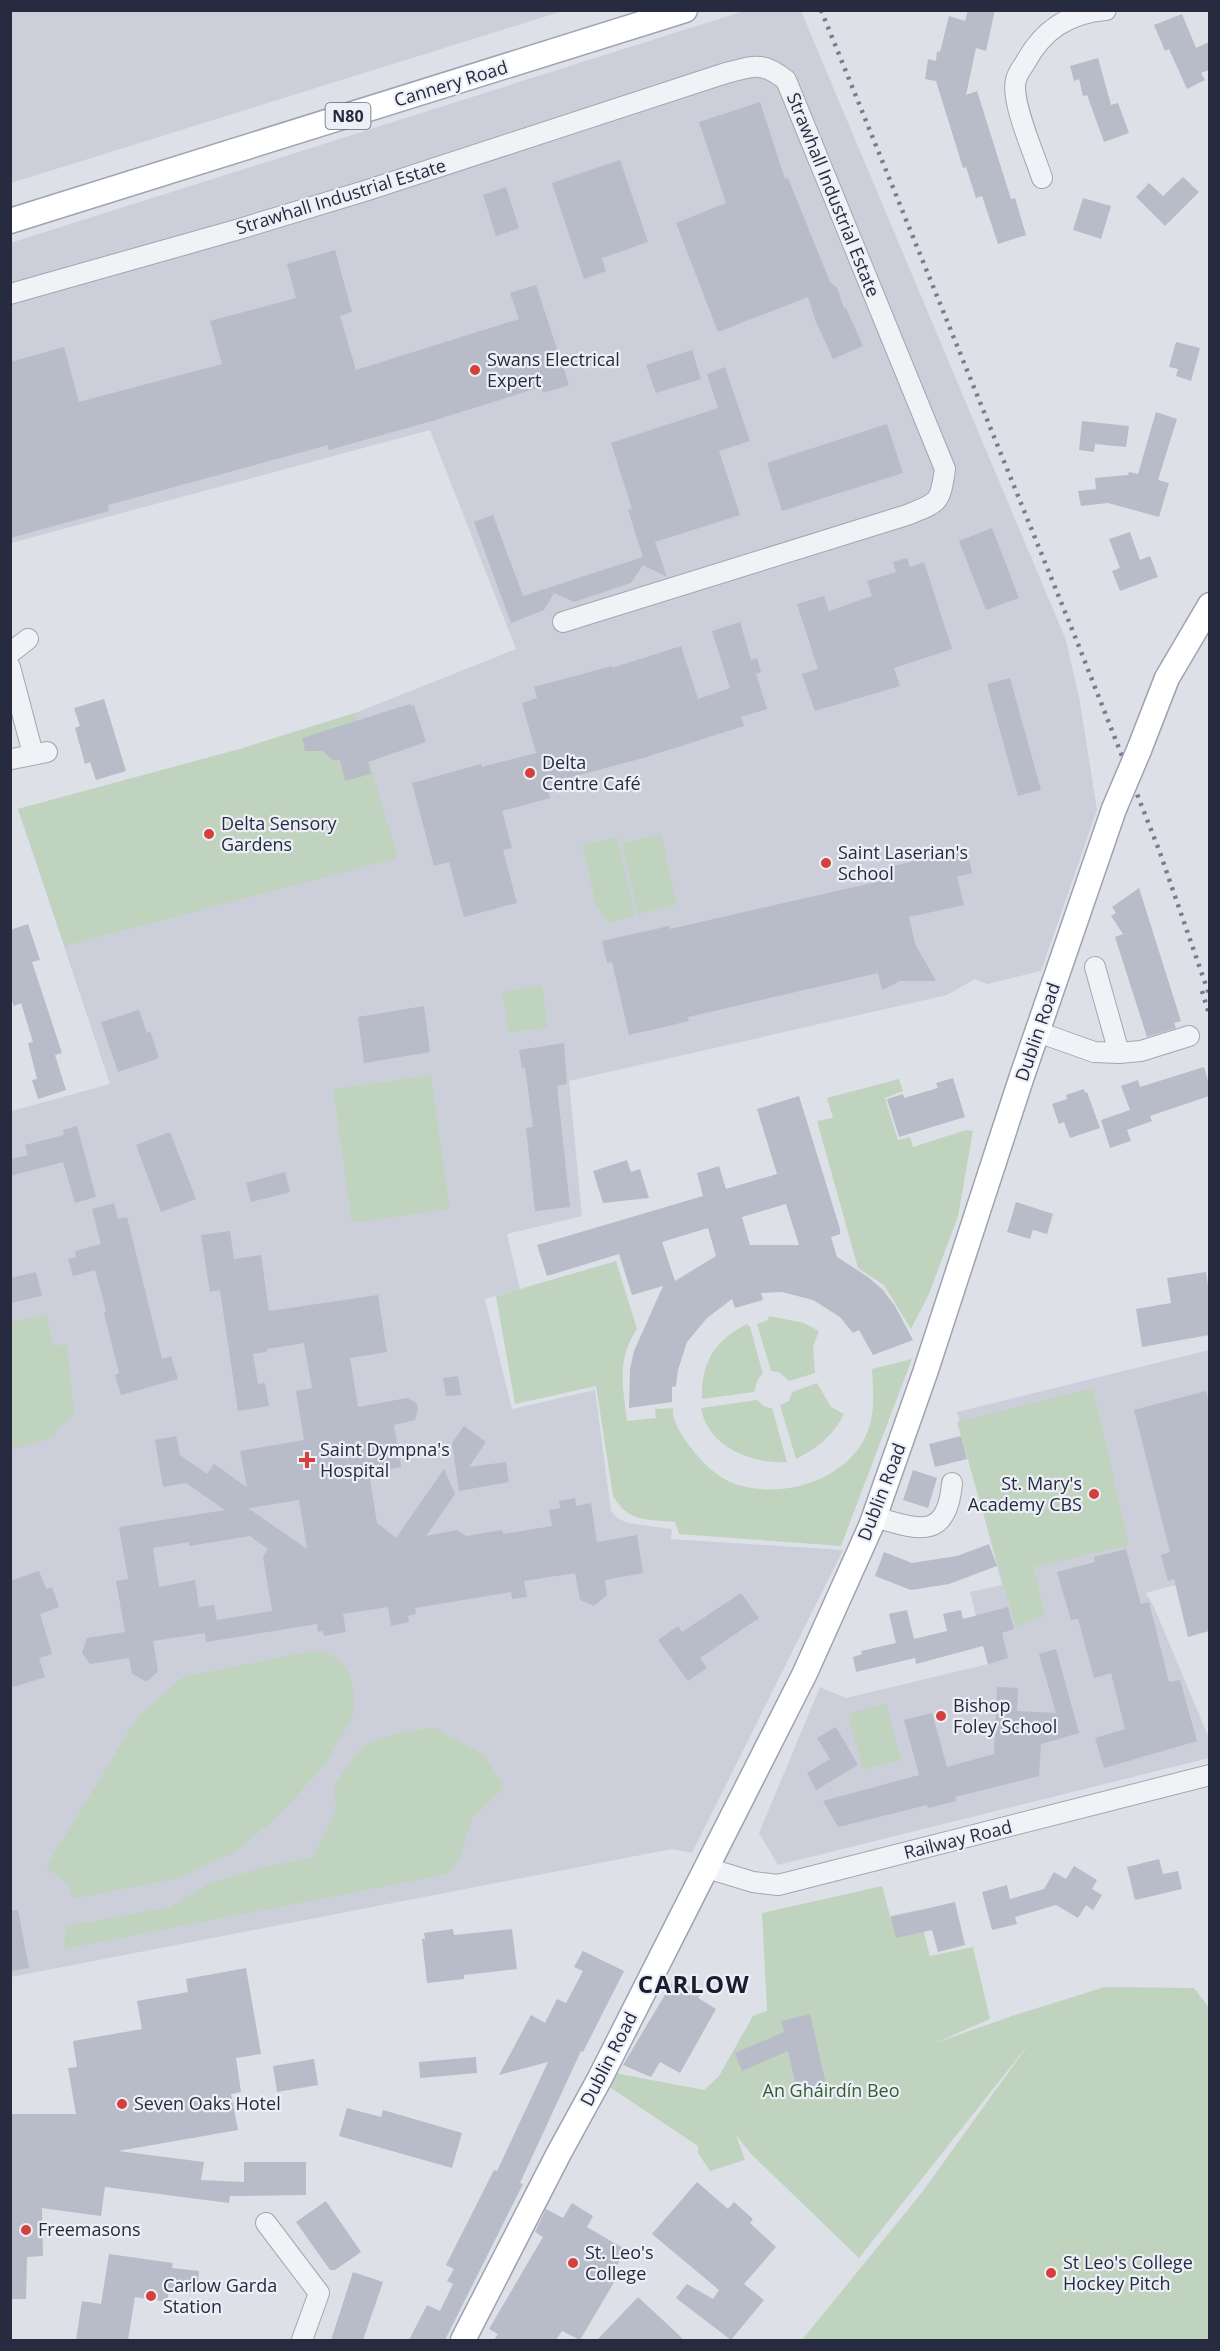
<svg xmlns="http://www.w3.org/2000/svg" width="1220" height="2351" font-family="'Open Sans',sans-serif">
<rect width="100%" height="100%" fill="#dee0e8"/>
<!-- built -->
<path fill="#cccfda" d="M11,10H563V11L11,183Z
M744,11H801L1066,640L1080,702L1097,810L1041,971L987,984L975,979L947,995L569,1081L582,1216L507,1234L520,1289L485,1299L512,1409L595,1390L611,1511L617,1518L628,1523L672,1529L671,1539L843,1550L692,1853L672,1849L11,1977V1111L110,1084L18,809L240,749L355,713L516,649L430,430L11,543L10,243Z
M1209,1350V1576L1146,1593L1154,1607L1209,1738V1758L778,1865L759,1833L820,1687L846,1698L988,1664L970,1592L1002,1585L957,1412Z"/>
<!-- green -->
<path fill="#c0d3bf" d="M355,713L398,858L65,946L18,809L240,749Z
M661,834L677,905L638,914L622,843Z
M617,837L635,916L608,923L596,905L582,845Z
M542,985L548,1027L509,1033L502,992Z
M431,1075L450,1209L352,1223L333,1089Z
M899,1079L903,1091L885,1098L898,1140L910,1137L913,1147L966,1130L973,1131L958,1216L929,1294L911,1329L884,1285L858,1268L817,1121L833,1118L827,1098Z
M616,1261L637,1329C616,1360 623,1386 627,1421L656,1418L655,1409L673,1408C672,1420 679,1431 686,1441C699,1460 719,1481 742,1486C789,1498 852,1478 869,1428C875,1409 873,1388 872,1369L912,1359L841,1546L679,1534L675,1522C647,1519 629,1523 613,1496L596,1386L515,1404L496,1296Z
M47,1315L53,1346L67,1344L74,1415L59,1427L55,1437L11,1450V1322Z
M769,1316L804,1323L819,1331L813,1347L815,1373L789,1381L779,1372L771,1371L757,1324L768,1320Z
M747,1324L750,1327L763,1374L758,1379L754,1392L702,1399C701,1362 715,1340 747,1324Z
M817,1383L831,1407L844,1414C834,1435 816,1449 796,1459L780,1405L789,1401L792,1392Z
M1093,1388L1129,1545L1034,1567L1045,1616L1016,1627L957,1422Z
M757,1400L765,1407L772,1408L787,1462C751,1464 708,1447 701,1408Z
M324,1651L337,1658L349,1674L354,1692L353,1716L325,1765L277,1817L235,1852L179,1878L73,1899L67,1884L46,1867L138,1716L183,1677L306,1652Z
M886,1703L901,1760L863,1770L848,1714Z
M433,1727L484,1755L505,1787L472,1818L460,1858L448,1874L64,1949L66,1926L170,1907L208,1884L264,1867L313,1857L336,1811L334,1785L362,1746L395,1734Z
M882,1886L890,1916L918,1910L930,1956L973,1947L990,2019L935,2043L1018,2014L1105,1987L1194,1988L1210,2009L1209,2340H802L923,2191L1031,2041L859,2258L750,2153L736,2135L745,2160L710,2171L698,2153V2146L599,2080L604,2071L704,2090L719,2076L753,2016L767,2011L762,1913Z"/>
<!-- building -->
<path fill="#b8bbc8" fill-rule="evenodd" d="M968,10H995L986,51L976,48L966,95L977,91L1011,199L1015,198L1026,235L998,244L982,196L976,198L966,167L963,168L936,81L925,79L928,59L936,61L937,51L940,52L949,16L965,21Z
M1182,14L1196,48L1209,42V70L1201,73L1205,80L1187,89L1169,49L1165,51L1154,25Z
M1098,58L1111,105L1118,103L1129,133L1104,142L1087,95L1083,96L1079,79L1074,81L1070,66Z
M760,102L785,179L788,178L830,282L837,288L844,308H846L863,346L833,359L816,322L808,297L718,332L676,223L726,203L699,122Z
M620,160L648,242L602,258L606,271L584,279L552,183Z
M1183,177L1199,192L1165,226L1136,197L1149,183L1163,196Z
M506,187L519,228L496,236L483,195Z
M1083,198L1111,206L1101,239L1073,230Z
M335,250L352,312L340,316L356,370L519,319L510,293L536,285L569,385L543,393L541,387L432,421L329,450L328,445L108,505L109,511L10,538V362L64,347L79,402L222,364L210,321L296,298L287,264Z
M1176,342L1200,348L1191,381L1176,376L1178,369L1169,367Z
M692,350L701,379L656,393L646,365Z
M725,367L750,441L719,451L740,515L655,542L667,577L643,565L631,583L574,602L554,593L544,610L511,623L474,522L493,515L523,596L643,557L628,510L632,509L611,443L718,408L707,374Z
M1156,412L1177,419L1158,480L1169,483L1159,517L1108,503L1081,506L1078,491L1096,489L1095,478L1128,475L1129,472L1138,474Z
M1082,421L1129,426L1126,447L1095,444L1094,452L1079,450Z
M887,424L903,473L782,511L767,463Z
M992,528L1019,598L986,610L959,541Z
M1130,532L1140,560L1150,556L1158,577L1120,591L1112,571L1120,568L1109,539Z
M907,558L910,567L924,562L952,649L894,668L900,686L815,711L802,674L818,669L797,604L824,596L829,611L872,596L867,581L896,572L893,562Z
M740,622L751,660L757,658L761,672L756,674L767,709L741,717L744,726L643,758L546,784L550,798L502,811L512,848L503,850L517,903L464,917L449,862L434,866L412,783L481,764L482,767L536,753L522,703L537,698L534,687L612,666V668L681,646L698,699L730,688L712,631Z
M1010,678L1041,790L1018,796L987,684Z
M104,699L126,771L96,780L90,762L85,764L75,728L80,726L74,708Z
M410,704L411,706L414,705L426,742L368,762L371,774L345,781L340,760H333L323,751H305L302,738Z
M967,849L972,873L957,877L964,905L909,917L915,944L936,981H900L882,990L878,973L688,1017L689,1021L629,1035L612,962L607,963L602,941L669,926L670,929L885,880L884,875L895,873L893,866Z
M1139,888L1181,1021L1174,1023L1176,1028L1147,1037L1115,937L1123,934L1111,916L1116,913L1112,907Z
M28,924L40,960L32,962L62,1053L55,1055L66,1090L38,1099L32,1080L37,1079L28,1043L33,1042L21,1003L14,1006L10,996V930Z
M424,1006L430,1052L364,1063L358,1017Z
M139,1010L147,1033L150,1031L159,1058L118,1072L101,1022Z
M564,1043L567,1084L557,1086L570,1207L535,1211L526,1128L533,1127L525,1067L522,1068L519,1050Z
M1204,1067L1209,1084V1096L1150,1116L1152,1121L1127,1130L1131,1141L1110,1148L1101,1120L1130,1110L1121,1086L1138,1080L1140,1087Z
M953,1078L965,1117L899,1137L887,1099L903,1094L904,1098L938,1088L936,1083Z
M1084,1089L1085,1093L1087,1092L1100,1128L1070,1138L1064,1122L1059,1124L1052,1104L1067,1099L1066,1095Z
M799,1096L840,1229V1234L831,1237L837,1257L868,1277L883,1290L895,1306L913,1340L873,1355L859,1330L853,1333L840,1317L813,1300L782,1292L761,1293L763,1300L735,1308L732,1299L707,1318L687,1342L678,1370L676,1386L672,1387V1402L629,1408L630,1369L634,1351L663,1286L632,1295L619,1254L547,1276L537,1245L703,1196L697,1173L707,1170L719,1166L726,1189L777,1174L757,1109ZM786,1204L799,1245H750L742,1217ZM708,1228L716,1256L675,1281L662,1242Z
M77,1126L96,1197L75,1203L63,1162L10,1176V1159L28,1155L25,1145L64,1135L63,1130Z
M170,1132L196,1199L161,1212L136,1145Z
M627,1160L631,1172L640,1169L649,1198L603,1203L593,1171Z
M285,1172L290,1192L251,1202L246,1183Z
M1016,1202L1053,1214L1047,1234L1033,1230L1030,1239L1007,1232Z
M114,1203L118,1219L127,1217L162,1359L171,1356L178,1379L121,1395L115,1375L119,1373L104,1314L106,1310L95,1270L73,1276L68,1259L76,1257L75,1251L101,1244L92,1209Z
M230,1231L234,1259L261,1255L269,1311L378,1295L387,1352L350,1358L358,1407L407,1398L416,1403L418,1408L415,1420L394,1425L401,1467L369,1473L377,1523L396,1538L444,1469L455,1494L426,1536L457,1530L466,1536L502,1530L503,1534L552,1526L549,1510L560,1508L559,1501L575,1498L576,1506L591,1503L597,1542L637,1535L643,1573L605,1580L607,1595L594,1606L580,1600L575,1573L524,1581L527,1597L512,1599L511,1592L415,1608L416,1614L408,1616L409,1622L391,1626L388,1607L343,1614L346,1632L324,1636L323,1631L318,1632L317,1624L206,1642L205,1633L153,1641L158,1671L149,1680L145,1681L132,1674L129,1658L90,1664L82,1653L87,1638L125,1632L116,1581L128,1579L119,1527L225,1510L186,1483L163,1487L155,1440L176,1436L180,1455L207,1474L214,1464L247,1487L240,1451L304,1440L296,1391L312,1388L304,1343L267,1349V1352L253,1354L258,1384L265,1383L269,1406L238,1411L220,1290L210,1292L201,1235ZM299,1500L307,1549L248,1508H250ZM250,1536L268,1549L263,1557L272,1611L217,1620L214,1605L199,1607L195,1580L159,1587L153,1548L189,1542V1546Z
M36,1272L42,1296L10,1303V1278Z
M1206,1272L1209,1292V1335L1142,1347L1136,1309L1171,1303L1167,1278Z
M458,1376L461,1395L446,1396L443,1378Z
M1206,1391L1209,1404V1631L1188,1637L1174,1579L1168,1581L1161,1555L1170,1552L1134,1410Z
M464,1426L486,1442L469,1467L506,1462L509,1482L459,1491L452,1443Z
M961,1436L967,1459L935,1467L929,1444Z
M913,1470L937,1478L928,1508L903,1500Z
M989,1544L997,1566L949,1584L911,1590L875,1576L884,1552L912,1563L957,1556Z
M1126,1549L1141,1604L1149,1602L1169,1682L1180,1680L1197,1741L1104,1768L1095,1738L1125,1729L1111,1673L1094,1678L1078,1619L1071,1620L1057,1572L1095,1562L1094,1557Z
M39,1571L46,1589L52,1587L59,1607L40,1614L52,1654L39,1658L45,1677L10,1688V1581Z
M741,1593L759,1618L700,1658L707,1668L688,1681L658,1640L678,1626L682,1632Z
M1008,1607L1014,1629L1002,1633L1008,1658L988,1664L983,1646L916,1664L915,1658L856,1672L853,1657L862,1654L861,1651L896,1643L889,1614L907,1610L914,1639L947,1631L943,1614L961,1610L963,1619Z
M1056,1649L1079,1733L1041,1744L1039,1776L955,1797L956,1801L928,1808L927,1805L838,1827L823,1801L919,1775L904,1720L932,1713L947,1767L994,1754L997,1687L1018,1688L1017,1711L1056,1713L1039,1654Z
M836,1727L858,1765L816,1790L807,1773L830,1759L817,1738Z
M1159,1859L1163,1874L1178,1871L1182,1889L1135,1900L1127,1867Z
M1074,1866L1097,1880L1092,1889L1102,1895L1093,1910L1086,1905L1078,1918L1056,1905L1015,1917L1017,1924L992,1930L982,1892L1007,1885L1010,1899L1044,1889L1054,1872L1066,1879Z
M955,1902L965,1945L938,1952L932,1930L896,1938L891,1917Z
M10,1910H18L29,1968L10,1971Z
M453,1929L454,1935L512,1929L517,1969L464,1975V1979L427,1983L422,1939H425L424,1933Z
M583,1951L624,1971L583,2052L581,2051L520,2183L523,2184L445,2340H409L427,2305L440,2311L453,2284L447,2281L454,2269L446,2265L494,2170L497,2171L548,2062L499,2075L531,2015L545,2023L557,1999L566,2003L583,1971L574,1967Z
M246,1968L261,2054L236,2058L241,2092L231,2094L238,2130L118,2151L204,2162L201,2180L244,2182V2162H306V2195L230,2196L229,2203L105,2187L101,2216L42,2208L43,2256L27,2257L26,2299H10V2114H76L68,2068L77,2067L73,2041L142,2029L137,2001L188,1992L186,1979Z
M675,1978L701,1994L698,1998L716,2009L680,2073L660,2062L651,2077L623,2065Z
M810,2014L826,2084L802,2089L800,2081L795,2082L788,2051L742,2071L735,2053L784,2032L781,2021Z
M476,2057L477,2073L420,2078L419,2062Z
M314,2059L318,2085L277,2092L273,2066Z
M347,2108L381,2117L383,2110L462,2133L452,2168L339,2136Z
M697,2182L728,2209L734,2202L753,2219L750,2223L776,2247L744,2284L764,2300L731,2340L676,2298L687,2284L713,2299L719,2290L652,2234Z
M326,2201L361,2252L335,2270H330L296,2222Z
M572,2203L593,2216L587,2227L626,2250L611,2276L616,2279L580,2340L562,2331L556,2340H494L498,2334L489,2329L543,2237L535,2232L546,2209L563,2218Z
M109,2254L173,2263L172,2268L199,2271L197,2293L169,2290L167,2302L135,2297L128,2340H76L82,2301L101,2304Z
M353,2272L383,2282L363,2340H331Z
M638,2297L665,2322L684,2340H597Z"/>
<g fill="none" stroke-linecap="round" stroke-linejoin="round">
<!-- minor casing -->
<g stroke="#a3a6b2" stroke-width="22">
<path id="minor" d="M1042,178C1035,156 1010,100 1016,80C1017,74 1022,68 1025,63C1043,30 1068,13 1106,10
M10,294L236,230L368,190L726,73C755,66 761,61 786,80L945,469C940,504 939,502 907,515L563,622
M10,653L28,639
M10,667L33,754
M12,759L47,752
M1038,1032L1094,1052L1119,1053L1095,967
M1119,1053L1141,1051L1189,1036
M875,1517C917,1529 947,1542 952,1483
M707,1868L753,1882L778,1885L1210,1775
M266,2223L319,2293L302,2340"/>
</g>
<!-- major casing -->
<g stroke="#9da2b5" stroke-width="27">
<path id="major" d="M10,221L685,10
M1139,750L1167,678L1210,605
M463,2340L559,2153L599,2080L805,1673L871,1526L925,1373L1022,1076L1114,809"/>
</g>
<!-- minor -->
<use href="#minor" stroke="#f1f2f6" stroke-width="20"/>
<!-- major -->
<use href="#major" stroke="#fff" stroke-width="24"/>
<!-- rail -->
<path stroke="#777c93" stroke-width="4.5" stroke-dasharray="3 6" stroke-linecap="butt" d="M821,10L1076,639L1159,850L1210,997
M1202,991L1210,1017"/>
<!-- major-bridge casing -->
<g stroke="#9da2b5" stroke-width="27" stroke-linecap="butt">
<path id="major-bridge" d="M1114,809L1139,750"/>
</g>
<!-- major-bridge -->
<use href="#major-bridge" stroke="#fff" stroke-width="24"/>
</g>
<!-- markers -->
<g fill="#d4403c" stroke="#edeff6" stroke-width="2">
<circle cx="475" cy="370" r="6"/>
<circle cx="530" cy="773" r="6"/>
<circle cx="209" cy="834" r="6"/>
<circle cx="826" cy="863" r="6"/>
<path d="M304 1451h6v6h6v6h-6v6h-6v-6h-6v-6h6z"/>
<circle cx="1094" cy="1494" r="6"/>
<circle cx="941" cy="1716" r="6"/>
<circle cx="122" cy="2104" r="6"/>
<circle cx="26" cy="2230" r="6"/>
<circle cx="573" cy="2263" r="6"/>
<circle cx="1051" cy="2273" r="6"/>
<circle cx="151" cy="2296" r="6"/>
</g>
<g text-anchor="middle" stroke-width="4.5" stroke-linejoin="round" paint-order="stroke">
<!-- shield labels -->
<rect fill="#edeff6" stroke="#626677" stroke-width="1.5" x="325.5" y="103" width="45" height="26" rx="4.5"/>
<g font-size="16" font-weight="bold" fill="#262b40">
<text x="348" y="122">N80</text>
</g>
<!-- street labels -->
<g font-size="18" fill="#262b40" stroke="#edeff6">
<text transform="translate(451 84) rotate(-17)" y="6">Cannery Road</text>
<text transform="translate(833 195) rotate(68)" y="6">Strawhall Industrial Estate</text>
<text transform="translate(341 197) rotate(-17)" y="6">Strawhall Industrial Estate</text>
<text transform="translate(1038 1032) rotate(-71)" y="6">Dublin Road</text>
<text transform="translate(882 1492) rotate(-69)" y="6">Dublin Road</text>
<text transform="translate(958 1840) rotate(-14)" y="6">Railway Road</text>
<text transform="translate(609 2059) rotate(-63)" y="6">Dublin Road</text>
</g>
<!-- poi labels -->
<g font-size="18" fill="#262b40" stroke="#edeff6" text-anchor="start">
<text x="487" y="366">Swans Electrical<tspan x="487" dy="21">Expert</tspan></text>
<text x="542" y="769">Delta<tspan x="542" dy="21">Centre Café</tspan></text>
<text x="221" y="830">Delta Sensory<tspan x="221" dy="21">Gardens</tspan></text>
<text x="838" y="859">Saint Laserian's<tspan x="838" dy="21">School</tspan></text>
<text x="320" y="1456">Saint Dympna's<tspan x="320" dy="21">Hospital</tspan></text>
<text x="1082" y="1490" text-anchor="end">St. Mary's<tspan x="1082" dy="21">Academy CBS</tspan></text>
<text x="953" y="1712">Bishop<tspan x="953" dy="21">Foley School</tspan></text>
<text x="134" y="2110">Seven Oaks Hotel</text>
<text x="38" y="2236">Freemasons</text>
<text x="585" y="2259">St. Leo's<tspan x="585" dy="21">College</tspan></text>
<text x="1063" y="2269">St Leo's College<tspan x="1063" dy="21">Hockey Pitch</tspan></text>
<text x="163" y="2292">Carlow Garda<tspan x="163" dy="21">Station</tspan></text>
</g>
<!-- park labels -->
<g font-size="18" fill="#335c33" stroke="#edeff6">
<text x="831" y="2097">An Gháirdín Beo</text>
</g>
<!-- district labels -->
<g font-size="24" font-weight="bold" letter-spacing="1.5" fill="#191d30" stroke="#edeff6">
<text x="694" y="1993">CARLOW</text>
</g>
</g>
<!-- border -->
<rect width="1220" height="2351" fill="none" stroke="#262b40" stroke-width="24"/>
</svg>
